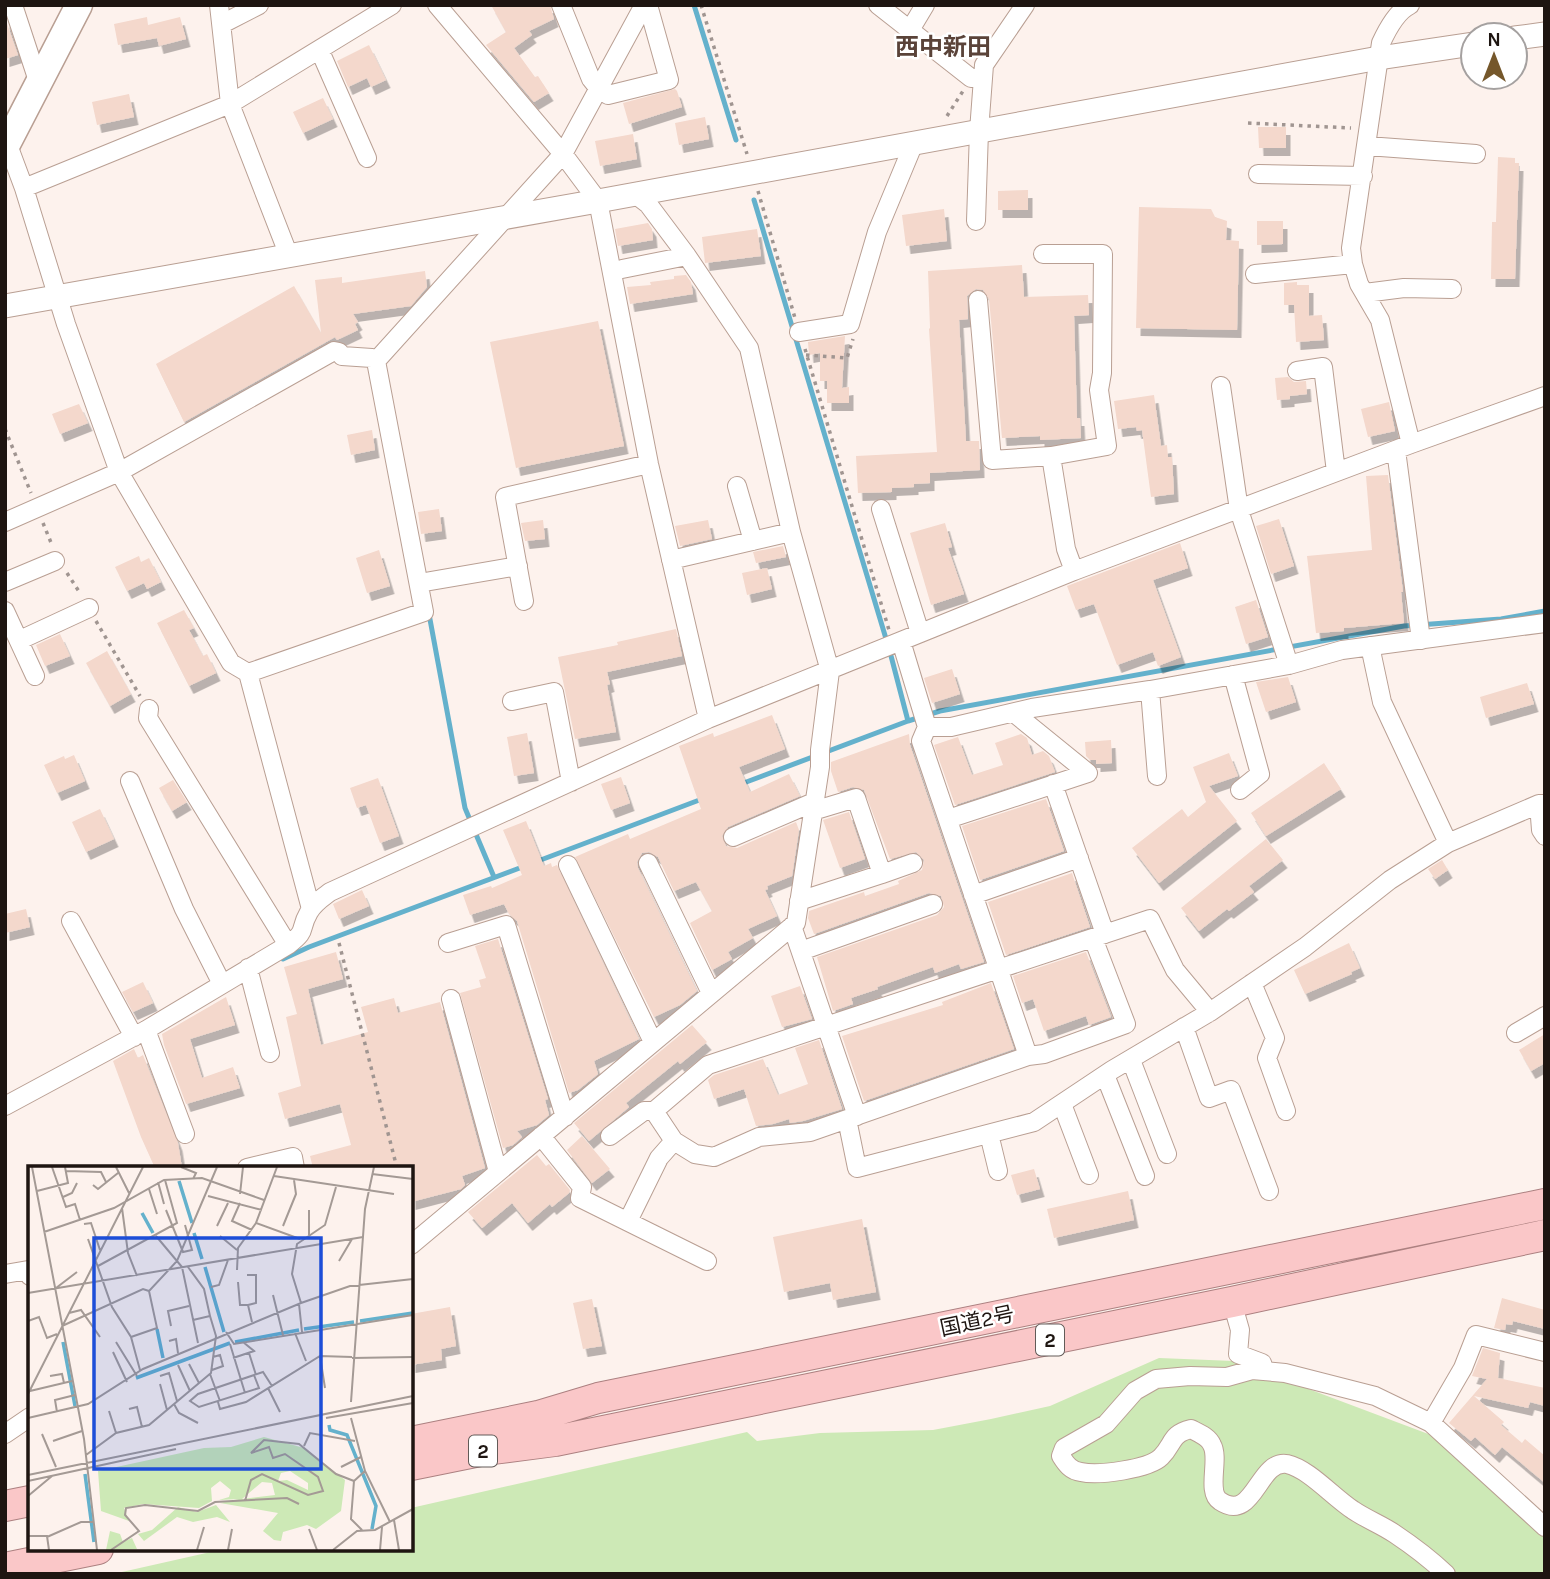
<svg xmlns="http://www.w3.org/2000/svg" width="1550" height="1579" font-family="Karla,'Noto Sans JP',sans-serif">
<defs>
<filter id="shadow"><feDropShadow dx="4.5" dy="8" stdDeviation="0" flood-color="#0004"/></filter>
</defs>
<rect width="100%" height="100%" fill="#fdf2ed"/>
<!-- green -->
<path fill="#cde9b6" d="M1159,1358L1234,1361L1431,1435L1545,1533V1574H113L224,1549H411V1508L747,1432L757,1441L820,1433L933,1430L991,1419L1050,1406Z"/>
<g fill="none" stroke-linecap="round" stroke-linejoin="round">
<!-- stream -->
<path stroke="#64b1cc" stroke-width="5" d="M694,5L736,140
M754,200L890,652L908,721
M429,614L465,808L470,820
M741,784L908,721L940,711L1404,626L1501,619L1545,611
M475,832L494,877
M538,861L702,799
M283,959L309,947L525,866"/>
</g>
<!-- building -->
<path fill="#f4d8cc" filter="url(#shadow)" d="M491,5H550L554,19L529,31L532,35L514,48L535,77L538,76L549,93L534,102L486,45L506,32Z
M147,17L148,25L180,17L186,39L159,46L157,38L118,45L114,24Z
M5,18L18,55L5,59Z
M369,45L386,80L371,87L367,78L348,87L337,61Z
M675,89L677,91L682,107L629,124L623,103Z
M129,94L134,117L97,125L92,102Z
M323,98L333,119L303,133L293,112Z
M705,117L709,139L679,145L675,123Z
M1258,127H1286V148H1259Z
M633,134L637,159L600,166L595,141Z
M1498,157L1515,158V163H1519L1515,279H1491L1492,222H1496Z
M1028,190V210H998V191Z
M1139,207L1211,209L1215,217L1227,221L1226,240L1239,241L1237,330L1136,328Z
M944,209L947,241L906,246L902,215Z
M1257,221H1283V244L1257,245Z
M648,223L652,229L653,240L618,246L615,229Z
M757,229L761,256L705,263L702,237Z
M1022,265L1024,297L1088,295L1089,315L1074,316L1077,418H1080L1081,438L1040,440V436L1002,438L989,299L983,290L976,289L967,296L968,319L959,320L966,441H979L980,470L930,473V483L914,484V487L892,488V492L858,493L856,456L937,452L929,329L930,328L928,271Z
M425,271L427,287L411,306L353,314L358,322L355,324L358,330L337,340L335,337L184,422L156,364L294,286L321,333L315,280L342,277V283Z
M686,275L691,282L693,294L630,304L627,287L651,285L650,282L674,279V276Z
M1297,282V285H1309V316L1322,315L1324,340L1296,342L1294,305H1284V283Z
M598,321L624,446L516,468L490,342Z
M845,336L842,388L849,387V403H827V381H820V353L809,355L808,342Z
M1288,377L1294,382L1306,381L1307,394L1290,396V399L1277,400L1275,378Z
M1154,395L1161,446L1167,445L1168,457H1172L1174,494L1151,497L1142,430L1137,431L1136,427L1118,429L1114,401Z
M1389,402L1395,431L1368,437L1361,409Z
M79,404L88,423L60,434L52,414Z
M372,430L375,450L351,455L347,435Z
M1388,475L1403,592H1401L1404,623L1344,628V631L1316,633L1307,556L1372,550L1366,476Z
M439,509L442,531L421,534L418,512Z
M1279,519L1294,566L1271,574L1256,526Z
M543,520L545,539L525,541L521,523Z
M708,520L712,539L680,546L675,526Z
M945,523L952,547L948,548L964,594L931,605L910,533Z
M1180,543L1188,568L1153,580L1181,657L1158,666L1153,652L1117,665L1094,604L1076,610L1067,586Z
M783,546L786,557L756,563L753,552Z
M379,550L390,586L367,593L356,558Z
M139,556L141,562L149,558L161,582L147,589L144,583L127,591L115,567Z
M767,568L772,589L747,595L742,573Z
M1256,600L1268,637L1246,644L1235,607Z
M184,610L194,628L189,630L203,656L207,654L216,673L189,686L157,623Z
M676,629L682,656L607,672L610,684L607,685L616,732L575,739L558,657L618,645L617,642Z
M60,634L70,656L45,666L36,645Z
M107,651L131,694L110,706L86,663Z
M952,669L960,694L932,703L924,678Z
M1288,677L1296,702L1266,712L1256,682Z
M1527,683L1534,704L1486,718L1480,697Z
M772,715L785,749L739,767L750,792L789,774L800,796L728,827L722,836L726,846L737,848L796,822L799,830L792,876L767,886L768,889L765,890L777,916L748,929L753,938L728,952L732,959L712,970L690,923L712,911L696,882L674,891L658,857L649,852L642,853L637,862L638,868L697,991L680,1005L654,1017L575,857L628,834L630,839L701,809L679,746L713,733L714,737Z
M527,733L534,773L514,776L507,737Z
M909,734L910,745L984,962L961,969L959,964L935,973L933,967L877,987L878,989L851,998L853,1004L833,1011L817,957L937,915L944,907L941,896L929,893L814,934L808,918L809,911L864,892L865,896L899,884L898,881L922,870L924,860L916,852L890,859L864,790L853,787L838,792L831,771V762Z
M1021,734L1027,738L1032,755L1043,751L1049,756L1055,772L955,805L934,745L958,737L972,775L1003,765L995,743Z
M1111,740L1112,763L1096,764V760H1090L1086,756L1085,742Z
M1229,753L1238,776L1209,786L1237,821L1159,883L1132,848L1182,809L1188,817L1206,802L1193,767Z
M74,755L85,781L57,793L44,765L64,756L65,759Z
M1324,763L1341,789L1266,836L1251,813Z
M621,777L630,803L611,810L601,784Z
M378,778L399,836L380,843L366,805L357,808L350,788Z
M173,780L187,802L172,811L159,788Z
M1046,799L1064,851L980,880L962,826Z
M100,809L114,839L86,852L72,822Z
M849,812L865,859L840,868L823,820Z
M526,821L544,866L551,863L552,867L557,865L639,1039L594,1061L598,1074L578,1090L569,1093L517,921L509,914L504,904L470,915L463,895L491,886L492,888L522,875L503,830Z
M1266,839L1283,860L1249,886L1254,892L1229,911L1227,909L1199,931L1181,908Z
M1442,860L1448,870L1435,879L1428,869Z
M1072,873L1090,927L1006,955L988,902Z
M362,890L369,906L339,919L333,904Z
M26,909L30,927L5,933V914Z
M498,939L548,1099L545,1100L549,1115L537,1125L517,1131L522,1137L513,1145L503,1148L460,993L481,987L479,980L486,978L475,946Z
M1349,943L1360,968L1351,972L1352,974L1305,994L1294,970Z
M336,952L343,979L308,989L321,1045L368,1032L361,1007L394,998L398,1013L440,1002L485,1168L462,1176L465,1185L461,1189L411,1202V1164L399,1168H313L310,1156L351,1145L340,1104L285,1119L278,1093L301,1086L286,1017L297,1014L284,967Z
M1086,952L1111,1017L1089,1025L1086,1016L1044,1031L1033,999L1022,1003L1013,976Z
M143,982L153,1003L133,1012L122,992Z
M991,983L1014,1049L864,1101L842,1036L943,1005L942,1002Z
M800,986L812,1019L782,1027L771,996Z
M226,997L235,1025L190,1039L202,1078L233,1067L240,1088L186,1104L164,1045L162,1034Z
M692,1025L707,1042L680,1064L678,1061L626,1103L629,1107L589,1141L574,1123Z
M1545,1034V1063L1531,1071L1519,1050Z
M819,1040L842,1109L803,1121L790,1123L789,1119L773,1124L756,1126L744,1089L714,1099L708,1080L714,1075L763,1059L778,1095L808,1084L795,1048Z
M134,1049L138,1058L143,1055L178,1143L182,1168H155L141,1137L113,1061Z
M582,1136L610,1169L592,1183L567,1150Z
M537,1155L546,1166L549,1164L570,1190L569,1193L552,1207L550,1204L528,1223L512,1203L482,1228L468,1212Z
M1034,1169L1040,1189L1017,1195L1011,1175Z
M1128,1191L1134,1220L1054,1238L1047,1209Z
M862,1219L876,1292L833,1300L830,1283L784,1292L773,1237Z
M1502,1298L1545,1310V1329L1513,1321L1512,1325L1506,1324L1505,1330L1494,1328Z
M592,1299L602,1346L583,1349L573,1303Z
M450,1307L456,1346L441,1349L442,1360L411,1365V1314Z
M1483,1348L1500,1353L1498,1378L1545,1388V1406L1530,1402L1528,1408L1474,1396L1504,1422L1501,1425L1522,1443L1525,1439L1545,1456V1483L1502,1447L1495,1455L1475,1437L1471,1441L1449,1423L1487,1379L1472,1376Z"/>
<g fill="none" stroke-linecap="round" stroke-linejoin="round">
<!-- minor casing -->
<g stroke="#b99f93" stroke-width="20">
<path id="minor" d="M13,5L39,84
M219,5L230,104L289,256
M437,5L563,154L598,201L649,464L708,719
M561,5L591,79L599,89L608,95L669,80L648,5
M878,5L971,78
M1410,5C1397,11 1387,30 1381,43L1351,248L1353,264L1359,284L1380,320L1411,444
M222,24L259,5
M910,30L925,5
M320,51L367,158
M5,137L24,188L66,324L119,472L231,663L248,673L311,909
M1367,146L1476,154
M1258,174L1363,176
M24,188L230,104L392,5
M635,194L648,204L687,256L749,348L791,532L671,560
M976,221L979,131L984,65L1025,5
M1043,254H1103L1102,373L1099,390L1107,446L1051,456
M622,269L687,256
M1255,274L1353,264
M1365,293L1404,288L1452,289
M978,300L992,460L1051,456L1066,549L1074,571
M799,332L850,324L877,232L914,143
M1297,371L1323,367L1336,472
M1221,386L1239,510L1289,665
M1396,450L1421,640
M737,486L753,541
M881,509L920,633
M5,522L119,472L334,351L339,352L342,356L372,358L376,361
M5,582L55,561
M419,583L518,566
M524,601L505,497L649,464
M5,611L35,676
M20,640L89,608
M901,641L927,727H951L1032,708L1150,690L1289,665L1342,650L1545,623
M1370,646L1382,702L1448,843
M248,673L424,612L376,361L563,154L644,5
M1233,675L1260,774L1240,790
M1150,690L1157,776
M512,701L554,692L571,782
M149,709L148,718L288,945
M927,727L921,741L1028,1056
M130,781L184,909L222,984
M1053,784L1105,934
M1539,804L1541,830L1545,836
M948,819L1088,773L1014,713
M733,837L814,802
M648,863L711,993
M568,865L653,1042
M882,874L913,863
M973,895L1079,858
M799,901L882,874L856,798L813,811
M71,921L134,1037
M792,926L857,1116
M1093,938L1126,1024L1044,1054L1028,1056L810,1132L759,1137L714,1157L695,1154L674,1141L654,1111L708,1065L1150,919L1175,970L1210,1012
M448,943L506,925L565,1117
M801,951L933,904
M248,968L270,1053
M1252,983L1275,1038L1267,1058L1286,1111
M451,999L498,1172
M1184,1027L1209,1098L1231,1090L1269,1191
M146,1030L185,1134
M1516,1033L1545,1016
M1131,1060L1167,1154
M1105,1075L1145,1176
M1062,1104L1089,1175
M5,1106L146,1030L288,945C309,929 298,931 309,912C314,903 322,898 330,892L708,719L1074,571L1411,444L1545,396
M847,1119L857,1168L1034,1122L1112,1070L1210,1012L1305,947L1390,880L1448,843L1539,804H1545
M989,1134L998,1171
M541,1136L582,1187L580,1198L707,1261
M610,1136L644,1111H654
M247,1168L293,1157L295,1168
M628,1221L659,1158L674,1141
M411,1245L796,923L820,767V750L830,671L791,532
M5,1274L28,1270L30,1276
M1232,1302L1240,1330L1238,1354L1262,1363L1265,1371
M1431,1423L1463,1368L1476,1335L1545,1352
M5,1434L30,1417
M1446,1574C1430,1559 1413,1546 1395,1534C1382,1525 1366,1519 1353,1510C1333,1497 1309,1469 1287,1464C1258,1459 1254,1524 1220,1501C1206,1492 1220,1459 1212,1445C1209,1437 1199,1433 1191,1429C1170,1434 1174,1444 1161,1457C1149,1469 1098,1476 1081,1472C1071,1471 1066,1464 1061,1456L1064,1448L1106,1424L1135,1391L1156,1379L1190,1376L1227,1377L1252,1370L1285,1373L1375,1396L1431,1423L1545,1527"/>
</g>
<!-- tertiary casing -->
<g stroke="#b99f93" stroke-width="25">
<path id="tertiary" d="M1515,38L1545,34
M5,306L598,201L1379,58L1473,44"/>
</g>
<!-- secondary casing -->
<g stroke="#b99f93" stroke-width="29">
<path id="secondary" d="M5,148L79,5"/>
</g>
<!-- trunk casing -->
<g stroke="#ac8080" stroke-width="32">
<path id="trunk" d="M411,1442L538,1416L598,1398L1545,1204
M411,1465L485,1450L555,1441L1232,1302L1545,1235
M5,1506L30,1501
M5,1568L98,1549"/>
</g>
<!-- path -->
<path stroke="#a09591" stroke-width="3.5" stroke-dasharray="3.5 5" stroke-linecap="butt" d="M701,5L747,154
M947,116L963,91
M1248,123L1351,128
M758,191L795,318
M805,349L889,630
M806,355L847,358L853,339
M5,429L31,493
M43,523L52,545
M67,573L80,593
M96,621L140,696
M339,943L397,1168"/>
<!-- minor -->
<use href="#minor" stroke="#fff" stroke-width="18"/>
<!-- tertiary -->
<use href="#tertiary" stroke="#fff" stroke-width="23"/>
<!-- secondary -->
<use href="#secondary" stroke="#fff" stroke-width="26"/>
<!-- trunk -->
<use href="#trunk" stroke="#fac7c8" stroke-width="30"/>
</g>
<g text-anchor="middle" stroke-width="5" stroke-linejoin="round" paint-order="stroke">
<!-- shield labels -->
<g fill="#fff" stroke="#625b58" stroke-width="2">
<rect x="1036" y="1324.5" width="28" height="31" rx="5"/>
<rect x="469" y="1435.5" width="28" height="31" rx="5"/>
</g>
<g font-size="19" font-weight="bold" fill="#1e1511">
<text x="1050" y="1347">2</text>
<text x="483" y="1458">2</text>
</g>
<!-- street labels -->
<g font-size="21" fill="#1e1511" stroke="#fff">
<text transform="translate(977 1321) rotate(-12)" y="7">国道2号</text>
</g>
<!-- quarter labels -->
<g font-size="24" font-weight="bold" fill="#5a4339" stroke="#fff">
<text x="943" y="55">西中新田</text>
</g>
</g>
<!-- overview -->
<g transform="translate(28 1166)">
<rect width="385" height="385" fill="#fdf2ed"/>
<path d="M236,271L276,282L317,314L313,345L288,363L279,359L255,366L253,375L246,374L235,365L250,347L192,337L211,333L191,334L201,331L203,324L192,315L183,322L184,335L171,342L115,338L96,342L101,355L73,345L70,305L176,282L203,281ZM262,305L280,317V324L259,314L250,315L253,307ZM234,316L244,317L247,329L214,333ZM188,339L202,356L189,351L165,356L149,351L116,375L110,368L124,364L150,341L169,346ZM82,365L92,368L95,376L104,372L109,383L78,384Z" fill="#cde9b6" fill-rule="evenodd"/>
<path fill="none" stroke="#64b1cc" stroke-width="3.5" d="M151,15L164,57M114,47L125,67M166,67L174,93M177,101L196,166M332,155L385,147M129,163L135,192M276,163L326,156M35,176L47,240M207,176L271,164M108,212L202,177M301,259L302,264L319,269L348,340L344,363M57,308L66,376"/>
<path fill="none" stroke="#a49a95" stroke-width="2" d="M4,1L56,273L69,384M24,1L38,41L47,38L52,54M88,1L101,27M153,1L168,7L165,13M249,1L228,57L272,73M38,5L73,6L78,16M344,8L385,13M246,10L366,28M130,16L136,38M65,19L70,23L90,7M121,23L129,48M9,25L40,17L37,1M212,28L215,1M180,30L234,44M35,31L44,27L49,17M212,37L204,55L224,64M94,42L100,87L109,110M138,44L155,86L164,84L157,59M281,44V69M56,58L63,57L72,84M189,60L200,37M255,60L268,28L266,14M16,66L86,42L136,14L174,12L236,34M128,70L154,101L170,177M192,70L209,84M60,73L84,141L103,171L112,204M311,95L324,73M70,100L149,57L137,14M160,101L176,123L182,150L165,154M209,104L210,82L228,57M219,109H228V137L220,139M210,116L212,139H220L224,156M183,121L191,119L200,94M28,122L49,106M0,127L335,71M245,129L255,169M273,137L264,108L269,78L297,59L308,21M271,138L274,166M41,147L53,144L72,171M0,155L11,151L19,172L29,168M34,160L115,123L121,125M143,160L140,145L161,140M198,166L206,178L385,149M267,167L278,195M103,171L129,162L121,125L149,95L189,1M141,175L148,173L150,187M88,176L109,210M202,178L217,227M85,186L99,216M221,187L228,209M292,190L297,222M205,192L226,185L215,176M324,192L385,191M161,198L171,217M150,199L162,225M184,204L195,200L192,189L185,191M182,208L192,235M226,209L231,222L171,241L162,235L170,228L235,206L244,220M22,210L34,208L36,217M132,210L141,207L149,235M132,218L139,244M240,222L252,246M2,225L44,215M0,228L115,1M190,236L192,243L218,236L292,190L324,191M323,236L337,43L346,1M146,238L151,247L170,257M101,243L109,241L114,261M81,245L88,267M29,246L27,234L47,229M0,252L60,238L115,203L273,137L322,120L385,113M298,252L385,237M323,252L337,305L362,356M14,268L28,301M25,275L54,265M276,280L282,267L327,275M58,289L88,267L121,259L183,207L188,170L182,150M313,301L333,291M0,309L385,230M0,315L148,283M0,330L24,310M217,335L223,314L234,308L280,329L295,325L290,311L257,288L245,292L241,281L223,287L236,274L271,278L308,308L326,315M366,354L371,384M281,363L289,384M334,364L323,353L326,315L337,305M0,370H19L21,384M19,371L53,356H65M83,384L111,365L97,349L98,342L117,339L170,345L187,336L259,332L271,338M169,384L176,361M200,384L204,363M305,384L329,365L347,364L385,343M352,384L354,361"/>
<path fill="#1d4ed8" fill-opacity="0.15" stroke="#1d4ed8" stroke-width="3.5" d="M66,72H293V303H66Z"/>
<rect width="385" height="385" fill="none" stroke="#1e1511" stroke-width="3.5"/>
</g>
<!-- border -->
<rect width="1550" height="1579" fill="none" stroke="#1e1511" stroke-width="14"/>
<!-- north arrow -->
<g transform="translate(1494 56)"><circle r="33" fill="#ffffff" stroke="#a5a1a0" stroke-width="2"/>
<path d="M0-5L12 26L0 18L-12 26Z" fill="#75572b"/>
<text y="-10" font-size="19" font-weight="bold" text-anchor="middle" fill="#1e1511">N</text>
</g>
</svg>
